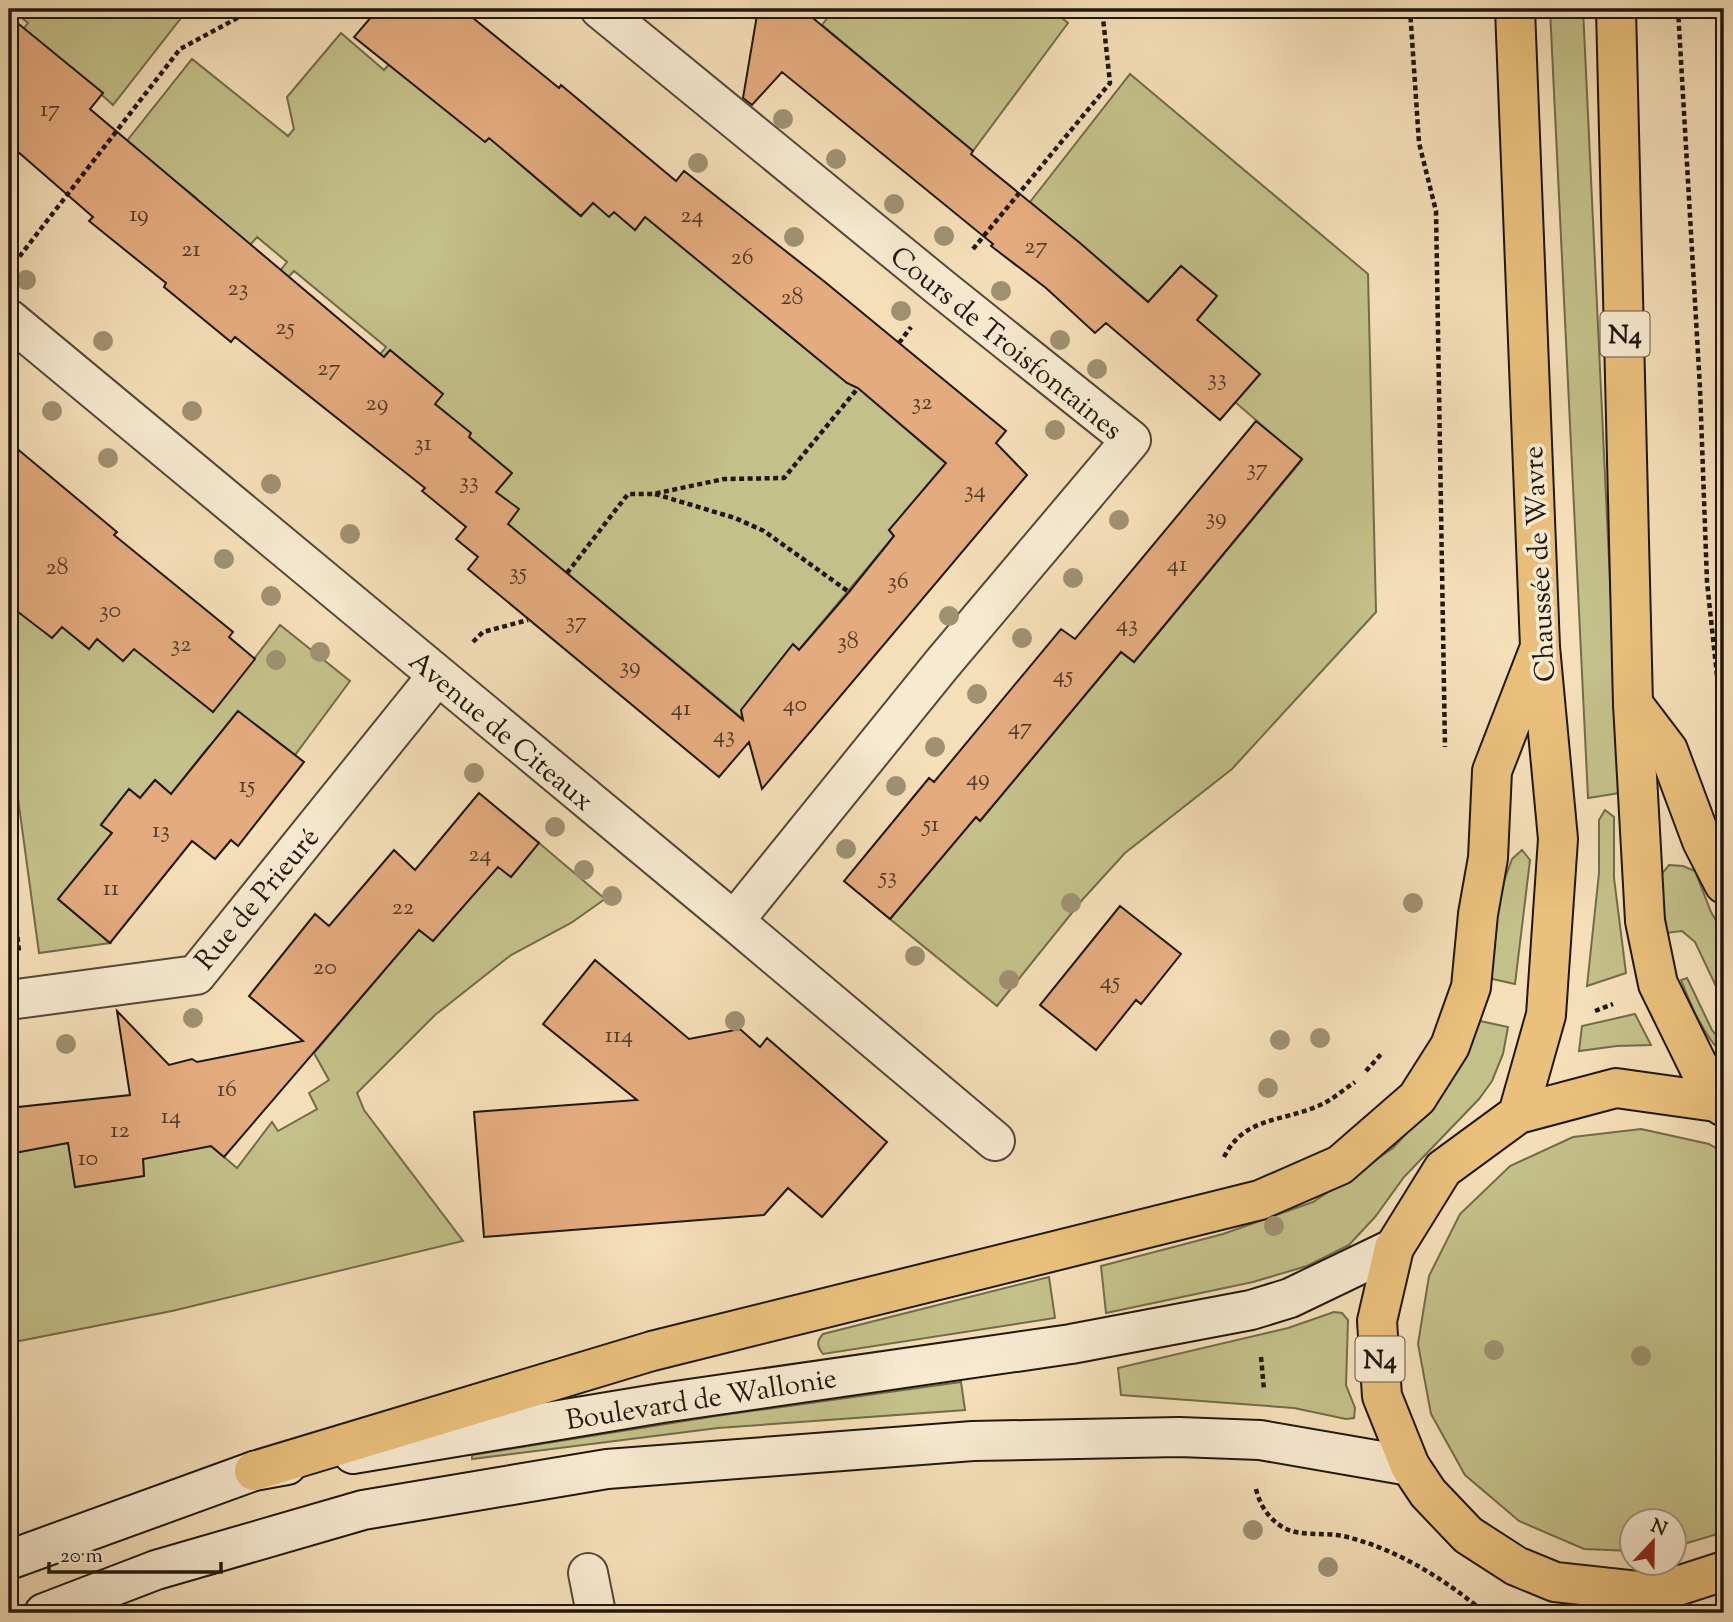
<svg xmlns="http://www.w3.org/2000/svg" width="1733" height="1622" font-family="'Sorts Mill Goudy',serif">
<rect width="100%" height="100%" fill="#f5dfb8"/>
<filter id="stains"><feTurbulence type="fractalNoise" baseFrequency=".00286" numOctaves="4"/><feColorMatrix values="0 0 0 0 .2 0 0 0 0 .09 0 0 0 0 .02 0 0 0 .5 -.17"/></filter>
<radialGradient id="worn" r=".72"><stop offset=".6" stop-color="#630" stop-opacity="0"/><stop offset="1" stop-color="#630" stop-opacity=".3"/></radialGradient>
<!-- green -->
<path fill="#c4c089" stroke="#726c4b" stroke-width="2" d="M11,9H188L113,105L71,67L20,33L28,23Z
M834,9H1051L1068,23L973,151L822,25Z
M1550,9H1583L1620,793L1588,798Z
M341,33L384,70L394,59L486,141L498,129L521,165L580,216L593,203L614,212L635,230L646,216L847,383L858,388L951,468L889,530L894,536L799,650L793,645L743,719L508,524L496,492L511,473L469,437L470,433L378,357L386,347L294,271L283,283L275,277L287,262L257,237L244,252L195,197L126,142L192,59L288,136L294,129L287,97Z
M1130,74L1368,274L1376,612L1232,769L1125,853L1083,899L997,1006L890,919L975,816L981,820L1121,652L1134,662L1302,460L1235,402L1260,374L1197,320L1216,297L1181,266L1149,302L1030,202Z
M9,551L44,580L27,617L52,638L62,627L89,649L97,639L134,649L217,707L280,625L350,681L295,755L255,725L209,746L171,794L155,780L140,798L129,789L101,824L112,833L58,899L110,943L39,953L9,732L12,716L9,718Z
M1605,810L1614,817V878L1626,973L1587,986L1599,873V820Z
M539,843L605,899L571,923L511,955L435,1015L357,1093L364,1110L463,1241L172,1311L9,1343V1154L20,1152L67,1132L75,1187L144,1176L143,1159L211,1146L237,1168L272,1122L278,1131L317,1109L309,1093L329,1080L314,1053L383,972L369,960L405,918L433,941L462,908L493,863Z
M1522,850L1530,860L1515,984L1470,974L1512,859Z
M1669,865L1683,866L1695,871L1711,912L1724,934V1003L1695,942L1682,931L1666,933L1660,876Z
M1687,978L1712,1030L1724,1045V1056C1703,1034 1692,1008 1681,980Z
M1635,1014L1651,1045L1617,1046L1579,1051L1582,1026Z
M1480,1021L1508,1027L1503,1054L1492,1081L1479,1099L1404,1177L1375,1217L1349,1245L1307,1266L1253,1282L1106,1313L1101,1266L1223,1234L1313,1202L1393,1148L1436,1101L1460,1065Z
M1641,1129L1709,1144L1724,1153V1532L1674,1547V1520H1632L1631,1551L1584,1549L1519,1521L1465,1475L1431,1414L1418,1344L1429,1276L1460,1214L1510,1166L1573,1137Z
M1049,1277L1055,1318L823,1354C817,1346 816,1342 823,1334Z
M1334,1312L1342,1313L1348,1320L1346,1385L1355,1408L1354,1418L1346,1419L1294,1408L1121,1395L1118,1368L1288,1328Z
M961,1382L965,1410L718,1428L472,1459V1455L716,1416Z"/>
<!-- building -->
<path fill="#e4ab7e" stroke="#1f170d" stroke-width="2" d="M378,9H462L559,88L561,85L676,181L684,171L825,282L1006,431L996,443L1027,475L762,789L749,742L719,777L468,569L478,557L456,539L466,527L422,491L425,488L235,337L231,342L164,287L166,283L89,221L93,217L9,144V16L103,93L90,109L384,357L390,350L443,394L435,404L471,433L469,437L512,473L496,492L519,509L508,524L743,720L741,710L793,644L799,650L849,592L894,536L889,530L946,463L858,388L847,383L645,217L635,230L614,212L609,217L593,203L581,216L489,138L485,142L354,37Z
M758,9H802L973,151L971,154L1080,243L1148,302L1181,266L1217,296L1197,320L1260,374L1220,420L1106,323L1095,333L1046,288L991,246L993,244L782,72L752,105L743,98Z
M1256,421L1302,459L1134,662L1121,652L980,821L976,817L890,919L844,881L929,778L934,782L1061,629L1075,639Z
M9,442L117,532L114,535L233,632L229,637L255,659L213,712L134,649L123,661L97,639L89,649L62,627L52,638L9,605Z
M238,711L304,762L238,846L231,840L215,859L192,841L110,943L58,899L112,833L101,825L129,789L140,798L155,780L171,794Z
M479,793L539,843L511,877L498,867L433,941L419,930L224,1157L211,1146L143,1159L144,1176L75,1187L68,1143L9,1154V1108L130,1095L117,1011L169,1065L192,1059L197,1062L303,1041L249,996L315,914L329,926L394,850L415,870Z
M1120,906L1181,954L1141,1004L1136,1000L1096,1050L1040,1005Z
M595,960L689,1039L740,1029L760,1047L767,1038L887,1142L822,1217L788,1188L764,1215L484,1237L474,1112L637,1100L543,1024Z"/>
<g fill="none" stroke-linecap="round" stroke-linejoin="round">
<!-- street casing -->
<g stroke="#544938" stroke-width="42">
<path id="street" d="M600,9L941,288L1131,440L942,664L734,921
M9,319L734,921L995,1141
M9,1000L196,975L437,676
M588,1573L596,1613"/>
</g>
<!-- secondary casing -->
<g stroke="#1f170d" stroke-width="42">
<path id="secondary" d="M353,1454L662,1403L1071,1344L1251,1310L1290,1298L1394,1248
M9,1560L254,1471L287,1465
M44,1613L156,1570L363,1510L607,1469L973,1441L1179,1437L1260,1440L1410,1466"/>
</g>
<!-- primary casing -->
<g stroke="#1f170d" stroke-width="42">
<path id="primary" d="M1515,9L1540,647L1558,839L1546,1015L1518,1114
M1616,9L1633,704L1645,921L1658,984L1716,1102
M1724,1107L1716,1102L1616,1088L1518,1114L1443,1169L1394,1248L1377,1321L1382,1396L1410,1466L1428,1493L1468,1535L1516,1566L1555,1582L1656,1593L1724,1571
M254,1471L652,1351L1260,1200L1340,1165L1417,1098L1450,1046L1471,987L1478,914L1488,858L1492,771L1540,647"/>
</g>
<!-- highway casing -->
<g stroke="#1f170d" stroke-width="42">
<path id="highway" d="M1633,704L1668,750L1702,841L1724,884"/>
</g>
<!-- path -->
<path stroke="#1f170d" stroke-width="4.5" stroke-dasharray="5 3.5" stroke-linecap="butt" d="M1410,9L1419,143L1436,211L1445,747
M1678,9L1700,388L1707,582L1724,741
M973,249L1110,83L1102,9
M9,270L180,49L254,9
M899,343L911,327
M655,494L735,518L764,531L849,592
M567,573L628,494H653L724,479L784,478L858,388
M473,642L483,632L528,620
M9,861L19,951
M1595,1011L1613,1004
M1366,1071L1383,1052
M1224,1157C1244,1117 1281,1122 1318,1106C1331,1101 1343,1090 1355,1082
M1261,1357L1264,1390
M1256,1489C1260,1506 1269,1519 1284,1528C1302,1537 1323,1532 1343,1536C1395,1548 1445,1579 1485,1613"/>
<!-- street -->
<use href="#street" stroke="#f8ead1" stroke-width="38"/>
<!-- secondary -->
<use href="#secondary" stroke="#f8ead1" stroke-width="38"/>
<!-- primary -->
<use href="#primary" stroke="#eac07c" stroke-width="38"/>
<!-- highway -->
<use href="#highway" stroke="#eac07c" stroke-width="38"/>
</g>
<!-- trees -->
<g fill="#9f9172">
<circle cx="783" cy="119" r="10"/>
<circle cx="836" cy="159" r="10"/>
<circle cx="698" cy="163" r="10"/>
<circle cx="894" cy="204" r="10"/>
<circle cx="944" cy="236" r="10"/>
<circle cx="794" cy="237" r="10"/>
<circle cx="26" cy="280" r="10"/>
<circle cx="1001" cy="291" r="10"/>
<circle cx="901" cy="311" r="10"/>
<circle cx="1060" cy="340" r="10"/>
<circle cx="103" cy="341" r="10"/>
<circle cx="1097" cy="369" r="10"/>
<circle cx="52" cy="411" r="10"/>
<circle cx="192" cy="411" r="10"/>
<circle cx="1055" cy="430" r="10"/>
<circle cx="108" cy="458" r="10"/>
<circle cx="271" cy="484" r="10"/>
<circle cx="1119" cy="520" r="10"/>
<circle cx="350" cy="534" r="10"/>
<circle cx="224" cy="559" r="10"/>
<circle cx="1073" cy="578" r="10"/>
<circle cx="271" cy="596" r="10"/>
<circle cx="949" cy="616" r="10"/>
<circle cx="1022" cy="638" r="10"/>
<circle cx="320" cy="652" r="10"/>
<circle cx="276" cy="660" r="10"/>
<circle cx="977" cy="694" r="10"/>
<circle cx="935" cy="747" r="10"/>
<circle cx="474" cy="773" r="10"/>
<circle cx="896" cy="786" r="10"/>
<circle cx="555" cy="827" r="10"/>
<circle cx="846" cy="849" r="10"/>
<circle cx="584" cy="870" r="10"/>
<circle cx="612" cy="896" r="10"/>
<circle cx="1071" cy="903" r="10"/>
<circle cx="1413" cy="903" r="10"/>
<circle cx="915" cy="956" r="10"/>
<circle cx="1009" cy="980" r="10"/>
<circle cx="193" cy="1018" r="10"/>
<circle cx="735" cy="1021" r="10"/>
<circle cx="1320" cy="1038" r="10"/>
<circle cx="1280" cy="1040" r="10"/>
<circle cx="66" cy="1044" r="10"/>
<circle cx="1268" cy="1088" r="10"/>
<circle cx="1274" cy="1226" r="10"/>
<circle cx="1494" cy="1350" r="10"/>
<circle cx="1641" cy="1356" r="10"/>
<circle cx="1253" cy="1530" r="10"/>
<circle cx="1328" cy="1567" r="10"/>
</g>
<g text-anchor="middle" stroke-width="7" stroke-linejoin="round" paint-order="stroke">
<!-- number labels -->
<g font-size="24" fill="#503c29">
<text x="50" y="116">17</text>
<text x="139" y="221">19</text>
<text x="692" y="222">24</text>
<text x="1036" y="253">27</text>
<text x="191" y="256">21</text>
<text x="742" y="264">26</text>
<text x="238" y="295">23</text>
<text x="792" y="304">28</text>
<text x="285" y="334">25</text>
<text x="329" y="375">27</text>
<text x="1217" y="385">33</text>
<text x="922" y="409">32</text>
<text x="377" y="410">29</text>
<text x="423" y="450">31</text>
<text x="1257" y="475">37</text>
<text x="469" y="488">33</text>
<text x="975" y="497">34</text>
<text x="1216" y="524">39</text>
<text x="1177" y="571">41</text>
<text x="57" y="574">28</text>
<text x="518" y="579">35</text>
<text x="898" y="588">36</text>
<text x="110" y="617">30</text>
<text x="576" y="628">37</text>
<text x="1127" y="631">43</text>
<text x="848" y="648">38</text>
<text x="181" y="651">32</text>
<text x="630" y="673">39</text>
<text x="1063" y="682">45</text>
<text x="795" y="711">40</text>
<text x="681" y="715">41</text>
<text x="1020" y="734">47</text>
<text x="724" y="742">43</text>
<text x="978" y="785">49</text>
<text x="247" y="792">15</text>
<text x="931" y="831">51</text>
<text x="161" y="837">13</text>
<text x="480" y="861">24</text>
<text x="888" y="883">53</text>
<text x="111" y="895">11</text>
<text x="403" y="914">22</text>
<text x="325" y="974">20</text>
<text x="1110" y="988">45</text>
<text x="619" y="1042">114</text>
<text x="227" y="1096">16</text>
<text x="171" y="1123">14</text>
<text x="120" y="1137">12</text>
<text x="88" y="1165">10</text>
</g>
<!-- shield labels -->
<g fill="#f8ead1" stroke="#605648" stroke-width="2">
<rect x="1600.5" y="311.5" width="49" height="45" rx="5"/>
<rect x="1355.5" y="1336.5" width="49" height="45" rx="5"/>
</g>
<g font-size="26" font-weight="bold" fill="#1f170d">
<text x="1625" y="343">N4</text>
<text x="1380" y="1368">N4</text>
</g>
<!-- street labels -->
<g font-size="28" fill="#1f170d" stroke="#f8ead1">
<text transform="translate(1007 342) rotate(39)" y="10">Cours de Troisfontaines</text>
<text transform="translate(1538 564) rotate(-93)" y="10">Chaussée de Wavre</text>
<text transform="translate(502 730) rotate(40)" y="10">Avenue de Citeaux</text>
<text transform="translate(256 898) rotate(-50)" y="10">Rue de Prieuré</text>
<text transform="translate(701 1398) rotate(-9)" y="10">Boulevard de Wallonie</text>
</g>
</g>
<!-- margin -->
<rect width="1733" height="1622" fill="none" stroke="#f5dfb8" stroke-width="35"/>
<rect x="10" y="10" width="1712" height="1601" fill="none" stroke="#1f170d" stroke-width="3.5"/>
<rect x="18" y="18" width="1698" height="1587" fill="none" stroke="#1f170d" stroke-width="2"/>
<!-- north arrow -->
<g transform="translate(1653 1542) rotate(22)"><circle r="33" fill="#f8ead1" stroke="#a19683" stroke-width="2"/>
<path d="M0-5L12 26L0 18L-12 26Z" fill="#8f2418"/>
<text y="-10" font-size="19" font-weight="bold" text-anchor="middle" fill="#1f170d">N</text>
</g>
<!-- scale -->
<path d="M49 1562v10h172v-10" fill="none" stroke="#1f170d" stroke-width="3.5"/>
<text x="60" y="1562" font-size="21" fill="#1f170d" stroke="#f8ead1" stroke-width="5" paint-order="stroke">20 m</text>
<rect width="100%" height="100%" filter="url(#stains)"/>
<rect width="100%" height="100%" fill="url(#worn)"/>
</svg>
